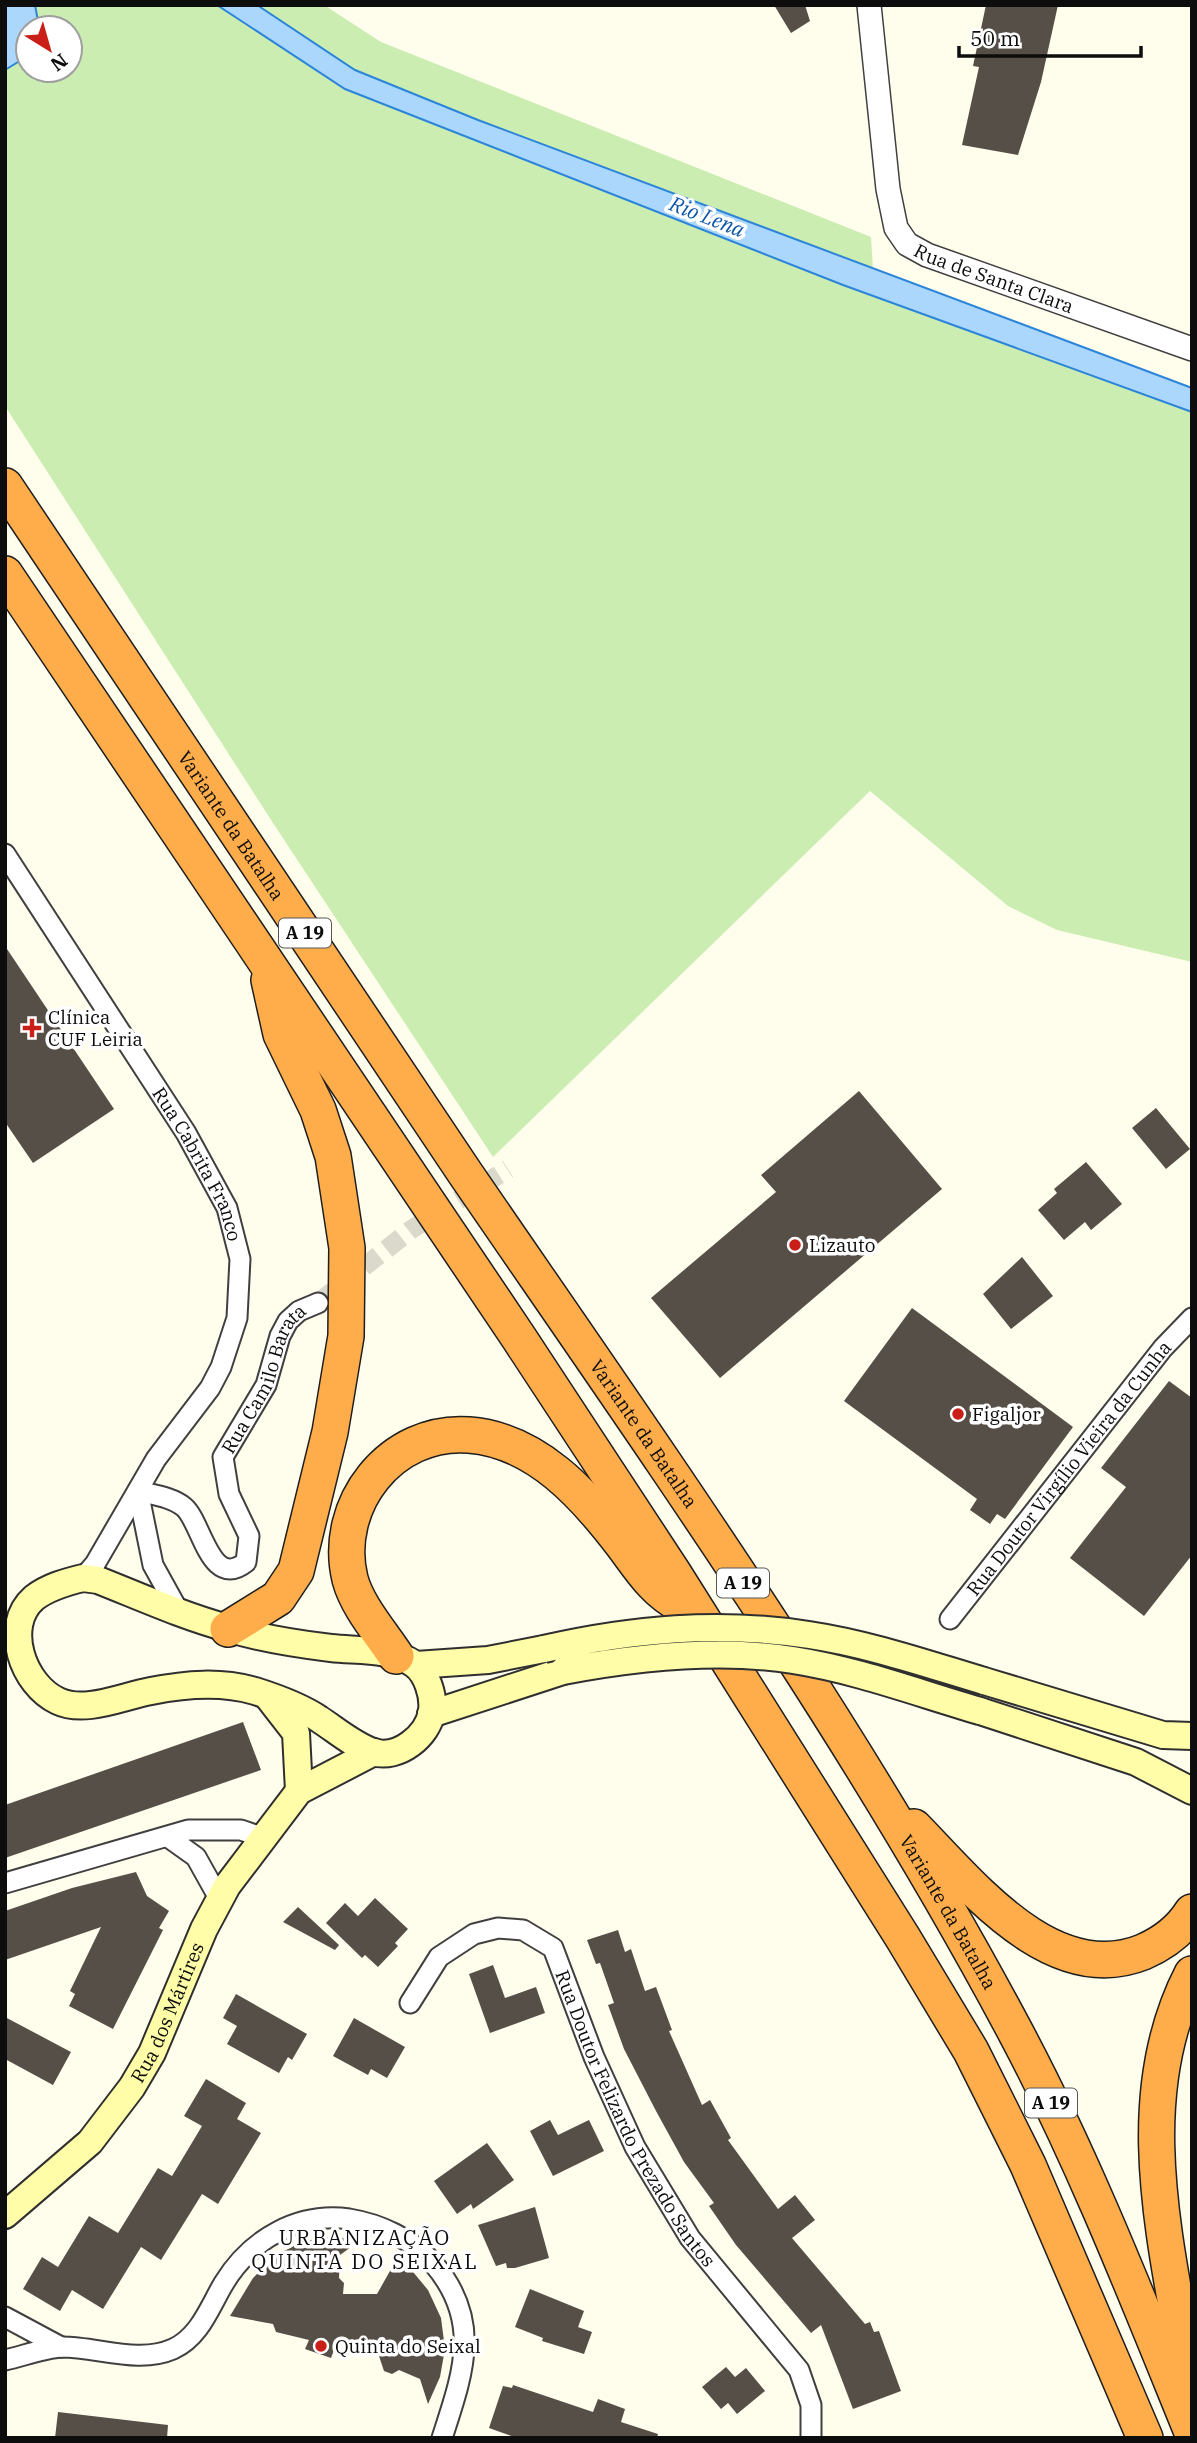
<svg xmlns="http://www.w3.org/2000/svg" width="1197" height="2443" font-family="'IBM Plex Serif',serif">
<rect width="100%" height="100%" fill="#fffdec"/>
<!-- green -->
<path fill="#ccedb2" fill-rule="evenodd" d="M5,5H217L345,89L1192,412V962L1057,930L1008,906L870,791L493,1157L273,823L5,406ZM28,28H70V70H28Z
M257,5H324L381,42L871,237L873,269L478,120L355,70Z"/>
<!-- water -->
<path fill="#abd7fc" stroke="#2c85d9" stroke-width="2" d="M5,5H35L39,26L28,28L26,57L5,70Z
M217,5H257L355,70L478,120L1192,388V412L843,285L345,89Z"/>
<!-- building -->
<path fill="#564f48" d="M774,5H805L810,21L791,33Z
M986,5H1058L1041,82L1018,155L962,145L979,67L973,66Z
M5,946L114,1109L33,1163L5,1122Z
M859,1091L942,1189L720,1378L651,1298L776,1192L761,1175Z
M1156,1108L1190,1149L1166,1169L1132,1128Z
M1086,1162L1122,1204L1091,1230L1085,1222L1064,1240L1038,1210L1057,1193L1054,1189Z
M1022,1257L1053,1296L1011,1329L983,1294Z
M912,1308L1073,1427L1005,1519L997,1514L990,1524L970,1510L977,1499L844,1401Z
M1169,1381L1192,1398V1555L1144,1616L1070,1558L1126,1487L1101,1468Z
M243,1722L261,1770L5,1858V1805Z
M136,1872L147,1896L169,1911L159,1928L163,1930L113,2029L69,2006L75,1994L70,1991L101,1927L5,1960V1911L72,1888Z
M375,1898L408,1929L395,1943L398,1946L378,1967L365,1955L362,1958L326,1923L345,1903L358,1916Z
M298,1907L339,1945L335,1950L283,1922Z
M618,1930L625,1952L631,1949L645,1991L656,1987L672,2030L669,2031L702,2105L710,2100L731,2138L728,2140L778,2209L795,2195L815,2220L792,2238L865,2324L870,2322L874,2332L879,2331L901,2391L853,2409L821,2325L811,2333L736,2245L709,2206L714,2203L684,2162L656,2111L624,2049L608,2005L614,2003L600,1963L596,1964L587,1940Z
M493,1965L505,1998L536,1987L545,2013L490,2033L469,1974Z
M236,1994L307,2034L292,2060L288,2057L279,2073L227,2044L237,2026L223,2018Z
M5,2017L71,2052L53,2085L5,2059Z
M354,2018L405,2047L387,2078L371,2069L368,2075L333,2056Z
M206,2079L246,2103L237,2119L261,2133L218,2204L202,2194L161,2260L141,2247L103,2309L72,2290L60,2311L23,2289L42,2257L58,2267L89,2216L118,2233L158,2168L172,2176L202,2126L184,2116Z
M550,2120L558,2135L589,2120L604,2151L553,2176L530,2131Z
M487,2143L514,2180L473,2209L471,2204L457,2214L434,2181Z
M535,2207L549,2258L515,2268H507L506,2263L496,2266L478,2225Z
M331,2237L362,2239L340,2255L339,2278L344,2283L343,2294H377L399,2255L428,2290L441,2318L445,2349L440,2377L428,2404L420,2379L399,2370L392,2374L384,2371L379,2356L337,2342L331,2358L305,2349L309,2340L276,2332L273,2324L230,2316L253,2278L275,2256L303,2241Z
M530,2289L584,2311L578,2327L592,2332L584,2354L542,2341L543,2338L515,2327Z
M726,2367L735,2377L746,2368L765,2391L737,2414L728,2403L721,2409L702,2387Z
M513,2385L593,2412L598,2399L625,2409L621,2422L658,2434L657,2438H517L489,2428L503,2386L512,2388Z
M58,2412L168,2425L167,2438H55Z"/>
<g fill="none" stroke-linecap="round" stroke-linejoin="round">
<!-- minor-tunnel -->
<path stroke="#dbd9cb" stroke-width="19" stroke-dasharray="19 10" stroke-linecap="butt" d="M318,1303L412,1229L508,1169"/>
<!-- minor casing -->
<g stroke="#404040" stroke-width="23">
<g id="minor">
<path id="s1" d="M5,854L186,1133L227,1208L240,1259L237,1318L221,1367L210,1388L156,1459L95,1564L83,1578"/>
<path id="s2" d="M138,1491C153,1495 172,1497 184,1507C202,1522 210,1591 246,1562L249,1536L229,1494L223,1457L266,1385L280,1336L288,1321L299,1311L318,1303"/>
<path d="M138,1491L153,1565L179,1612"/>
<path id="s3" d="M950,1619L1163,1348L1192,1318"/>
<path d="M168,1837L196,1857L220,1900"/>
<path d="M5,1883L188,1830H241L261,1837"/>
<path id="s4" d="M410,2003L439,1957L474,1934L498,1928L523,1930L553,1948L594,2057L635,2147L690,2238L799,2370L811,2405V2438"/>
<path d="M5,2317L61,2347"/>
<path d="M5,2360C23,2356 44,2348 62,2347C98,2347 139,2364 173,2349C200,2337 210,2306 224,2283C251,2239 298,2212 349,2219C380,2224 412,2239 433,2263C483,2321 463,2373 442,2438"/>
</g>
</g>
<!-- tertiary casing -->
<g stroke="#404040" stroke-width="26">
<g id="tertiary">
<path id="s5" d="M869,5L888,189L896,228L907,244L927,255L1192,349"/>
</g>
</g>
<!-- secondary casing -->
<g stroke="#2f2f2f" stroke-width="30">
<g id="secondary">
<path d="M83,1578L98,1580C141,1597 183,1616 227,1628C260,1638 297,1644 331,1648C358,1651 391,1648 414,1664C427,1673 434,1696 432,1711C428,1736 398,1760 373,1752C353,1745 336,1730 319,1719C300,1706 277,1698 255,1691C221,1681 186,1684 151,1691C123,1696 85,1714 58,1701C23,1685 2,1626 34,1598C48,1587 66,1582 83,1578Z"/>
<path d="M416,1665L488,1660L544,1649"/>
<path d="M984,1681L1163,1735L1192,1736"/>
<path d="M268,1697L296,1733L299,1791"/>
<path d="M980,1711L1136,1762L1192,1791"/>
<path d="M431,1714L563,1671"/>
<path id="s6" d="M5,2215L90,2142L132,2087L152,2053L204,1929L227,1886L299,1791L374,1752"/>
</g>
</g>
<!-- motorway casing -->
<g stroke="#1e1e1e" stroke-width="38">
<g id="motorway">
<path id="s7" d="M5,486C158,715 310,945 465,1173C657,1453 856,1732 1016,2033C1084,2161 1137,2297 1192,2432"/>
<path d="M5,574L519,1338L674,1574L903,1938L971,2051L1028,2165L1145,2438"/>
<path d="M228,1629L278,1598L296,1571L330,1432L346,1336L347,1248L333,1156L318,1110L281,1034L269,980"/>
<path d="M396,1656C381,1633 357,1606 350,1579C332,1505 391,1429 469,1435C536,1440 585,1495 623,1545C641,1569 654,1591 681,1605"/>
<path d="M914,1827C970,1884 1052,1989 1143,1952C1164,1943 1180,1931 1192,1912"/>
<path d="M1192,1974C1124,2106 1171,2259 1192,2397"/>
</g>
</g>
<!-- minor -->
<use href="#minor" stroke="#fff" stroke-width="19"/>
<!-- tertiary -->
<use href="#tertiary" stroke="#fff" stroke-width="23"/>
<!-- secondary -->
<use href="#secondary" stroke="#fffda7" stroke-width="26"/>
<!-- motorway -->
<use href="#motorway" stroke="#ffac4a" stroke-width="35"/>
<!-- secondary-bridge casing -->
<g stroke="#2f2f2f" stroke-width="30" stroke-linecap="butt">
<path id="secondary-bridge" d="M544,1649C632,1629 719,1621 809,1635C869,1644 927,1664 984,1681
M563,1671C637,1657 718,1648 793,1660C857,1670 918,1693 980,1711"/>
</g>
<!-- secondary-bridge -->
<use href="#secondary-bridge" stroke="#fffda7" stroke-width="26"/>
</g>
<!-- markers -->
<g fill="#c91f18" stroke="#fff" stroke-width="2.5">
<path d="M28.5 1017.5h7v7h7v7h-7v7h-7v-7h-7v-7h7z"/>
<circle cx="795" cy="1245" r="7"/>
<circle cx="958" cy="1414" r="7"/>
<circle cx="321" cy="2346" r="7"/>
</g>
<g text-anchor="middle" stroke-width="7" stroke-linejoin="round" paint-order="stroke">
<!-- shield labels -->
<g fill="#fff" stroke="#565656" stroke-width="2">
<rect x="279" y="918.5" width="52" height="29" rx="5"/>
<rect x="717" y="1568.5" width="52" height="29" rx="5"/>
<rect x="1025" y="2088.5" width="52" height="29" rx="5"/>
</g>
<g font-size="18" font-weight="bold" fill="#0d0d0d">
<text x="305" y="939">A 19</text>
<text x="743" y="1589">A 19</text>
<text x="1051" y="2109">A 19</text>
</g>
<!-- street labels -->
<g font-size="19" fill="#0d0d0d" stroke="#fff">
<text dy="7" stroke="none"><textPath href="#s5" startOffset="338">Rua de Santa Clara</textPath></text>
<text dy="7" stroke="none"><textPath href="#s7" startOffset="408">Variante da Batalha</textPath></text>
<text dy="7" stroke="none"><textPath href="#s1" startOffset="366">Rua Cabrita Franco</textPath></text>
<text dy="7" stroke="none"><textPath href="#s2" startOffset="346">Rua Camilo Barata</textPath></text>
<text dy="7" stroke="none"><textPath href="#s7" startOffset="1143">Variante da Batalha</textPath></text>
<text dy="7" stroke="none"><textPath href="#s3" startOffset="192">Rua Doutor Virgílio Vieira da Cunha</textPath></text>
<text dy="7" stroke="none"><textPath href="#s7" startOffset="1710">Variante da Batalha</textPath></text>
<text dy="7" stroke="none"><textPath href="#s6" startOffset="264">Rua dos Mártires</textPath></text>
<text dy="7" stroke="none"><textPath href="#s4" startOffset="371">Rua Doutor Felizardo Prezado Santos</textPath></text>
</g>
<!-- poi labels -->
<g font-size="19" fill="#0d0d0d" stroke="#fff" text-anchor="start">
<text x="48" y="1024">Clínica<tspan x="48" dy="22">CUF Leiria</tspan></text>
<text x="809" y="1252">Lizauto</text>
<text x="972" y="1421">Figaljor</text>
<text x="335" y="2353">Quinta do Seixal</text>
</g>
<!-- water labels -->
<g font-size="21" font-style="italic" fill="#0b56a9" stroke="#fff">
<text transform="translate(707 217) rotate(21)" y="7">Rio Lena</text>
</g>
<!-- neighbourhood labels -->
<g font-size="21" letter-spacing="2" fill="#0d0d0d" stroke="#fff">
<text x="365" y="2245">URBANIZAÇÃO<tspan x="365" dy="24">QUINTA DO SEIXAL</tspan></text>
</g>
</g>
<!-- border -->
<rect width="1197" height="2443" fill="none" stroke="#0d0d0d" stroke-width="14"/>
<!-- north arrow -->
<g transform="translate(49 49) rotate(143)"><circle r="33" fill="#ffffff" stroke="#9e9e9e" stroke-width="2"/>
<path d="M0-5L12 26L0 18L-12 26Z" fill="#c91f18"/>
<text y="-10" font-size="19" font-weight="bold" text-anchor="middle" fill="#0d0d0d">N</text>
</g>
<!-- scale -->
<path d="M959 46v10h182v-10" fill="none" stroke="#0d0d0d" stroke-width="3.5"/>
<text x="970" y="46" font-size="21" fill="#0d0d0d" stroke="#ffffff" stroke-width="5" paint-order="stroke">50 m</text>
</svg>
